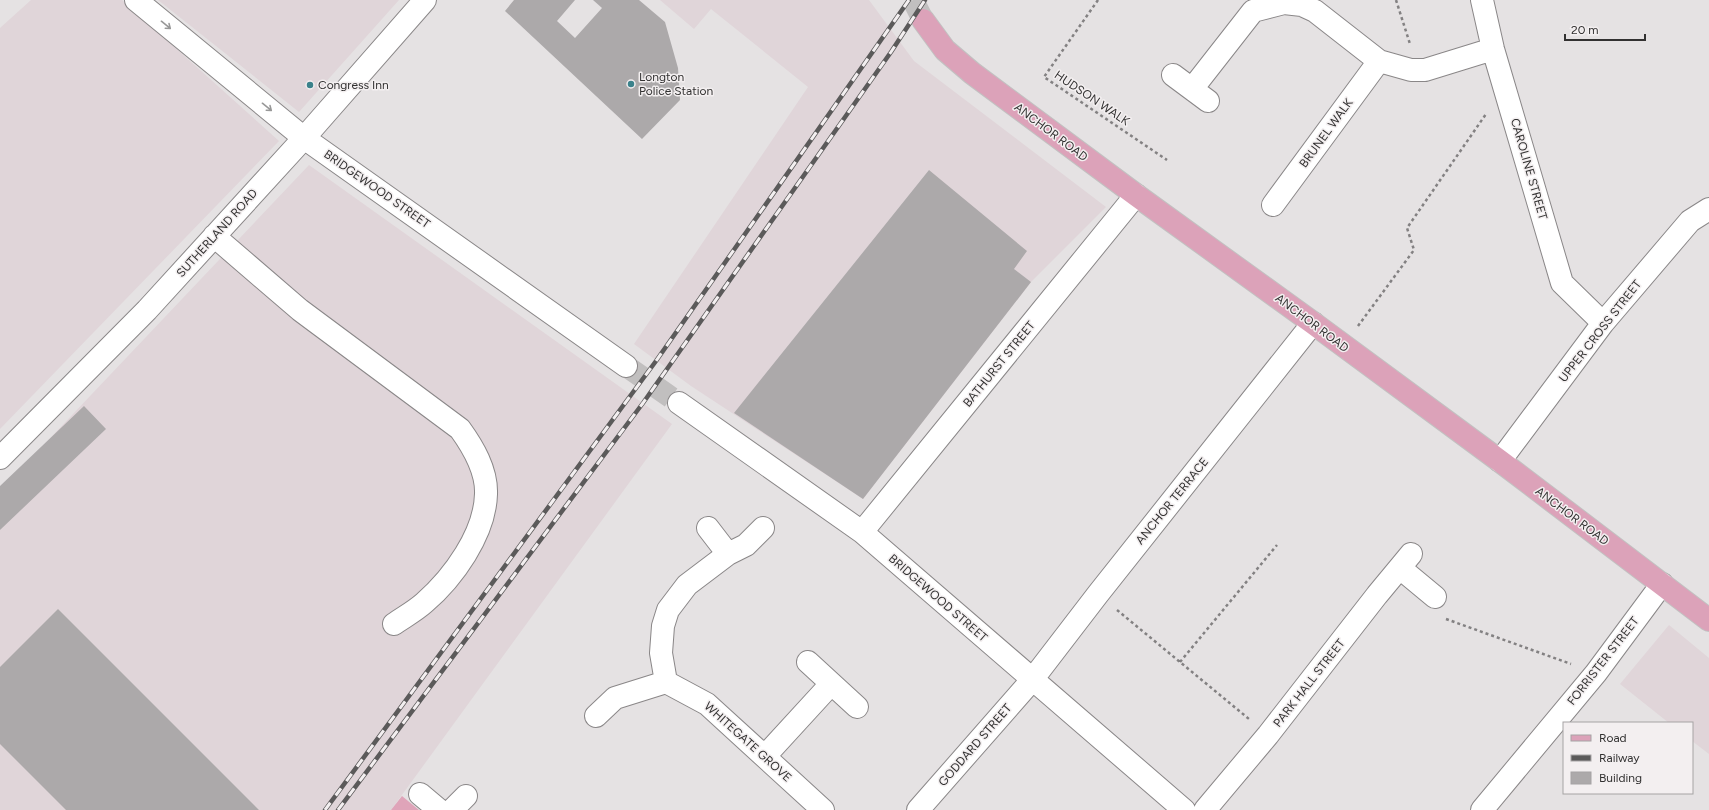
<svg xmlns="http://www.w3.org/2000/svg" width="1709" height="810" font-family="Figtree,sans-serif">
<rect width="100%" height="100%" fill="#e5e2e3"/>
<!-- built -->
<path fill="#e0d5d9" d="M31,0H122L279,141L0,429V28Z
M158,0H399L299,112Z
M660,0H869L914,61L1106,207L1031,282L863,499L691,386L634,344L808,87L711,9L694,29Z
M309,165L672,424L391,810H0V491Z
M1669,625L1709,658V754L1692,741V723H1669L1620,684Z"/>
<!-- green -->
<path fill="#dfa4b9" d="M402,796L419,810H391Z"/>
<!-- building -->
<path fill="#aca9aa" d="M514,0H575L557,21L575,38L602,8L593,0H639L665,22L678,68L680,100L642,139L505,11Z
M929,170L1027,251L1014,269L1031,282L863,499L734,413Z
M84,406L106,429L0,530V486Z
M58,609L259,810H66L0,744V667Z"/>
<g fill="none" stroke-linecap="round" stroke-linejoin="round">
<!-- minor-tunnel -->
<path stroke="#c1bfbf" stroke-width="22" stroke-dasharray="22 11" stroke-linecap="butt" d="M626,366L679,403"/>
<!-- major-tunnel -->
<path stroke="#c1bfbf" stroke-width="22" stroke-dasharray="22 11" stroke-linecap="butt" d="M913,0L923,20"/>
<!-- minor casing -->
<g stroke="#8a8788" stroke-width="24">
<path id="minor" d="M136,0L304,138L626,366
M1482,0L1493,49L1562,283L1603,323
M1173,75L1208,101
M1192,89L1253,11L1284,3L1302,5L1315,11L1379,61L1411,70H1425L1493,49
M1273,205L1379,61
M214,236L300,310L460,429C473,447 487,470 486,494C485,534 453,578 424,603C415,611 404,617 394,624
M679,403L862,532L1184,810
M0,458L147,310L304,138L425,0
M1500,461L1603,323L1690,221L1709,209
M708,528L728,554
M862,532L1136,195
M1400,568L1435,597
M808,662L857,707
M666,682L707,704L823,810
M666,682L661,653L663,626L668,610L687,585L728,554L746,545L763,528
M596,716L615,698L666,682
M765,756L831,684
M420,794L439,810
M452,810L466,796
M918,810L1032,680L1098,594L1313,323
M1205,810L1268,735L1377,595L1411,554
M1482,810L1596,673L1662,584"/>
</g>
<!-- major casing -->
<g stroke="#c2c1c1" stroke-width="24">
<path id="major" d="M923,20L945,50L972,73L1136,195L1313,323L1500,461L1709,620"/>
</g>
<!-- path -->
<path stroke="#838182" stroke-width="2.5" stroke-dasharray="3 3" stroke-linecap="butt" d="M1098,0L1044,77L1167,160
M1396,0L1410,44
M1358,326L1414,250L1407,228L1486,114
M1117,610L1249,719
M1446,619L1571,664
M1180,662L1277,545"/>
<!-- minor -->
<use href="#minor" stroke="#fff" stroke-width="22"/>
<!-- major -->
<use href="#major" stroke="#dca2b9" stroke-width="22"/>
<!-- rail casing -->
<g stroke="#5b5a5a" stroke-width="4.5">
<path id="rail" d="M325,810L656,361L909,0
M338,810L643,403L891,52L925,0"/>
</g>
<!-- rail -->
<use href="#rail" stroke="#f3eff0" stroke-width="3" stroke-dasharray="9" stroke-linecap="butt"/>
</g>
<!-- one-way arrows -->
<defs><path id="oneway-shaft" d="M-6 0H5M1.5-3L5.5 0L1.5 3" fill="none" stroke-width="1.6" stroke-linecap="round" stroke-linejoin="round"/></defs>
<g stroke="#989898">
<use href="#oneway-shaft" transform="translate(166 25) rotate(39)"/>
<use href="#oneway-shaft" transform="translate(267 107) rotate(39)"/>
</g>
<!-- markers -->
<g fill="#3b828b" stroke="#f3eff0" stroke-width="1.5">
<circle cx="631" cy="84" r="4"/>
<circle cx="310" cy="85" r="4"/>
</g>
<g text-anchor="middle" stroke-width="3" stroke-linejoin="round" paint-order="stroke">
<!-- poi labels -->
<g font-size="12" fill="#323131" stroke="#f3eff0" text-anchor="start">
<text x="639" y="81">Longton<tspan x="639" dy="14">Police Station</tspan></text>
<text x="318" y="89">Congress Inn</text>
</g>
<!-- street labels -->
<g font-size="12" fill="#323131" stroke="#f3eff0">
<text transform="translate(1092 98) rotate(34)" y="4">HUDSON WALK</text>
<text transform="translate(1051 132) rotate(37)" y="4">ANCHOR ROAD</text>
<text transform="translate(1326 133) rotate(-54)" y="4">BRUNEL WALK</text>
<text transform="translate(1529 169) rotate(74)" y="4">CAROLINE STREET</text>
<text transform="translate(377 189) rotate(35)" y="4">BRIDGEWOOD STREET</text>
<text transform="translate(217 233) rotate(-48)" y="4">SUTHERLAND ROAD</text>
<text transform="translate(1312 323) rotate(37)" y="4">ANCHOR ROAD</text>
<text transform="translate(1600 331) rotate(-52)" y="4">UPPER CROSS STREET</text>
<text transform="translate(999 364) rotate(-51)" y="4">BATHURST STREET</text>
<text transform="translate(1172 501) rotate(-51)" y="4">ANCHOR TERRACE</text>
<text transform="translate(1572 516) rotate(37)" y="4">ANCHOR ROAD</text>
<text transform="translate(938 598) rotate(41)" y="4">BRIDGEWOOD STREET</text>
<text transform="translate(1603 661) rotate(-52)" y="4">FORRISTER STREET</text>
<text transform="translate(1309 683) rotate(-52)" y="4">PARK HALL STREET</text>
<text transform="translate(748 742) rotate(42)" y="4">WHITEGATE GROVE</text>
<text transform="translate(975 745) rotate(-49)" y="4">GODDARD STREET</text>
</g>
</g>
<!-- legend -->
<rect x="1563" y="722" width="130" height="72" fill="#f3eff0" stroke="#a6a3a4"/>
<rect x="1571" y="735" width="20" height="6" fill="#dca2b9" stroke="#a6a3a4"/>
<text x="1599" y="742" font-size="12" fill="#323131">Road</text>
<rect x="1571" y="755" width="20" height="6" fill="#5b5a5a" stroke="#a6a3a4"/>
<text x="1599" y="762" font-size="12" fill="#323131">Railway</text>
<rect x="1571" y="772" width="20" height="12" fill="#aca9aa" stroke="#a6a3a4"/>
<text x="1599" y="782" font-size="12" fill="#323131">Building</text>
<!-- scale -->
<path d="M1565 34v6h80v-6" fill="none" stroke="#323131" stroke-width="2"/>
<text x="1571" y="34" font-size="12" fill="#323131" stroke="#f3eff0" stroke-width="3" paint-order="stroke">20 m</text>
</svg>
